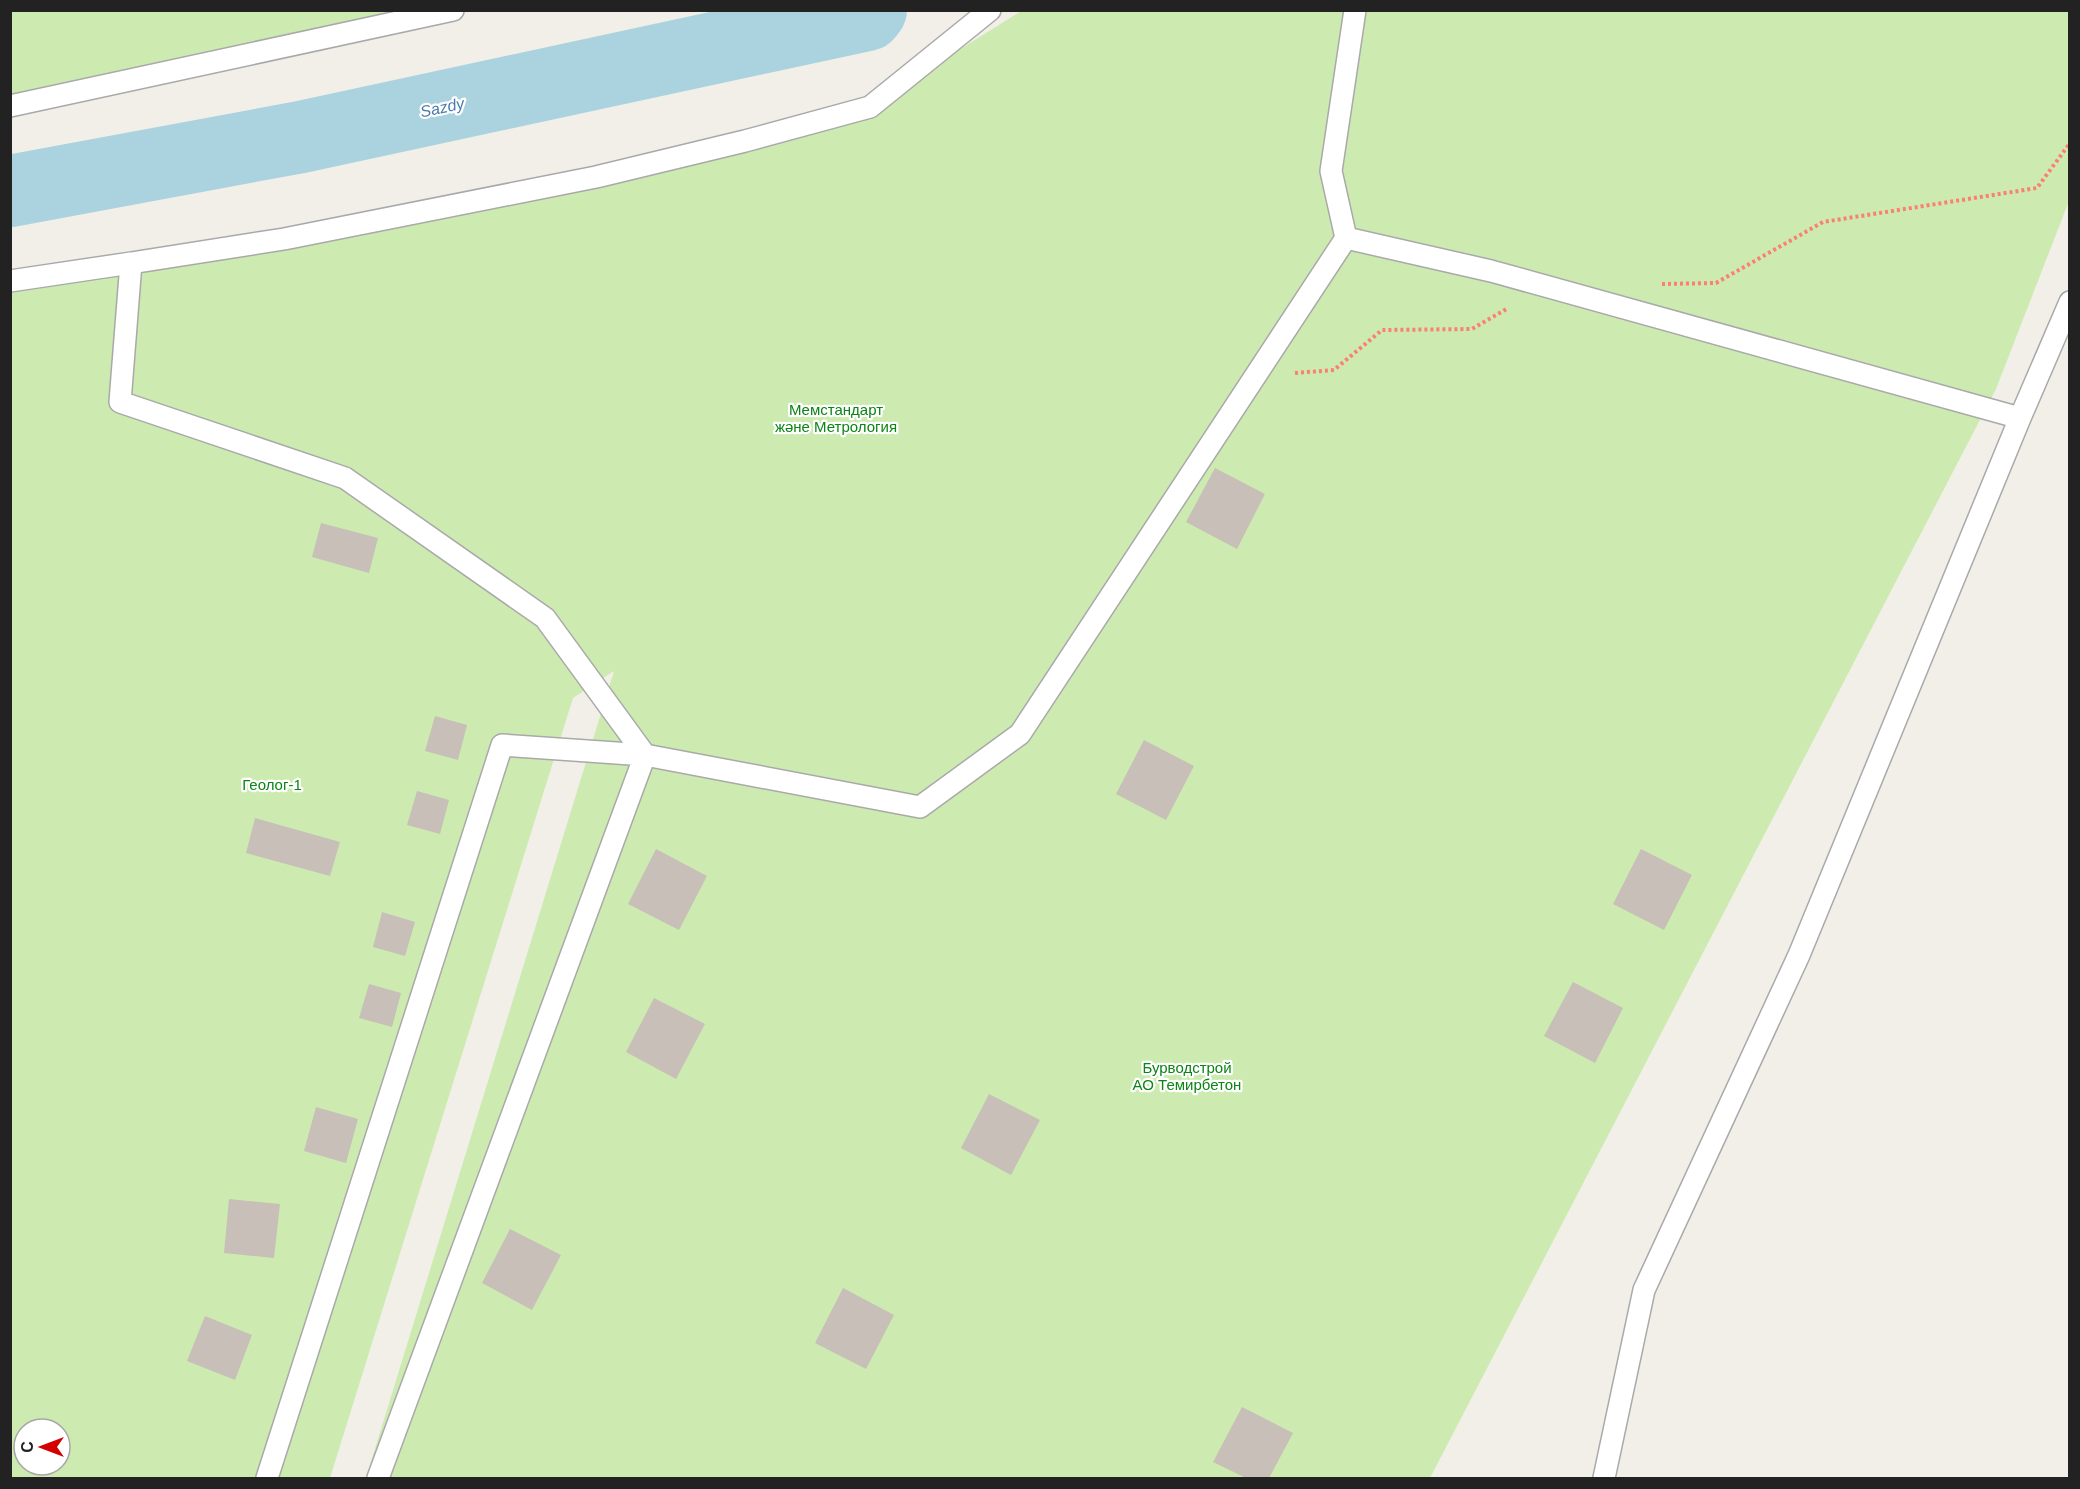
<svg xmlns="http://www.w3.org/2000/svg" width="2080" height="1489" font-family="Arial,sans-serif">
<rect width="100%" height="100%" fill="#f2efe9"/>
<!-- grass -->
<path fill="#cdebb0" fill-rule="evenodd" d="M11,10L405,11L11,95Z
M1021,11H2069V201L1996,389L1430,1478H366L614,671L573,698L330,1478H11V286L377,215L858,113ZM24,1429H60V1465H24Z"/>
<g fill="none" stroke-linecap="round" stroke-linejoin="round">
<!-- river -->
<path stroke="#aad3df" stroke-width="72" d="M10,191L301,137L867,15L871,10"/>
</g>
<!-- building -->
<path fill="#c7bfb8" d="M1215,468L1265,494L1237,549L1186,522Z
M321,523L378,538L369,573L312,557Z
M435,716L467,725L458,760L425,751Z
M1144,740L1194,766L1166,820L1116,794Z
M417,791L449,800L440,834L407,825Z
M255,818L340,842L330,876L246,853Z
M656,849L707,876L679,930L628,904Z
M1641,849L1692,875L1664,930L1613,904Z
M382,912L415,922L405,956L373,947Z
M1573,982L1623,1008L1595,1063L1544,1036Z
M369,984L401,993L392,1027L359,1018Z
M654,998L705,1024L676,1079L626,1052Z
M989,1094L1040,1120L1011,1175L961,1148Z
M316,1107L358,1119L346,1163L304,1151Z
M229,1199L280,1204L274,1258L224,1253Z
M510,1229L561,1255L532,1310L482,1283Z
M843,1288L894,1315L866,1369L815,1343Z
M205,1316L252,1335L235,1380L187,1361Z
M1242,1407L1293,1433L1269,1478H1246L1213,1462Z"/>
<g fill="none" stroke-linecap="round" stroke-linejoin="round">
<!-- lane casing -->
<g stroke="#a9a9a9" stroke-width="24">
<path id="lane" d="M10,106L453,10
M1346,238L1331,171L1355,10
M10,281L131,263
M2020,418L2070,302
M645,755L545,618L345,478L120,402L131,263L284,239L596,177L745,141L870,107L990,10
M267,1478L502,745L645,755
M378,1478L645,755L920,807L1020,734L1346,238L1491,271L2020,418L1799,955L1644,1290L1604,1478"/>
</g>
<!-- path -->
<path stroke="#fa8072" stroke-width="4" stroke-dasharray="3 3" stroke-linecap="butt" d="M1662,284L1716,283L1823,222L2037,188L2070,143
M1295,373L1334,370L1382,330L1472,329L1508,308"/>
<!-- lane -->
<use href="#lane" stroke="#fff" stroke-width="21"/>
</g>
<g text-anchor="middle" stroke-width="4.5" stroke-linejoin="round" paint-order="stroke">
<!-- park labels -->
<g font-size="15" fill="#0c8416" stroke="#fff">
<text x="836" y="415">Мемстандарт<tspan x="836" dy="17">және Метрология</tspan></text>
<text x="272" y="790">Геолог-1</text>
<text x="1187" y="1073">Бурводстрой<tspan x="1187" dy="17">АО Темирбетон</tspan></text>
</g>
<!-- water labels -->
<g font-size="16" font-style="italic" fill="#4a7aab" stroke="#fff">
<text transform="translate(442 107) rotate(-12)" y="6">Sazdy</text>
</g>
</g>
<!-- border -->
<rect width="2080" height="1489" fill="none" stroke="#222222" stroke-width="24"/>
<!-- north arrow -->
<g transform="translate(42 1447) rotate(270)"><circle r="28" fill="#ffffff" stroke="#a7a7a7" stroke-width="1.5"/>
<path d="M0-4.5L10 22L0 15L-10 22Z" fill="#d40000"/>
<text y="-9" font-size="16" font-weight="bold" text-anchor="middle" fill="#222222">С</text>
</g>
</svg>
